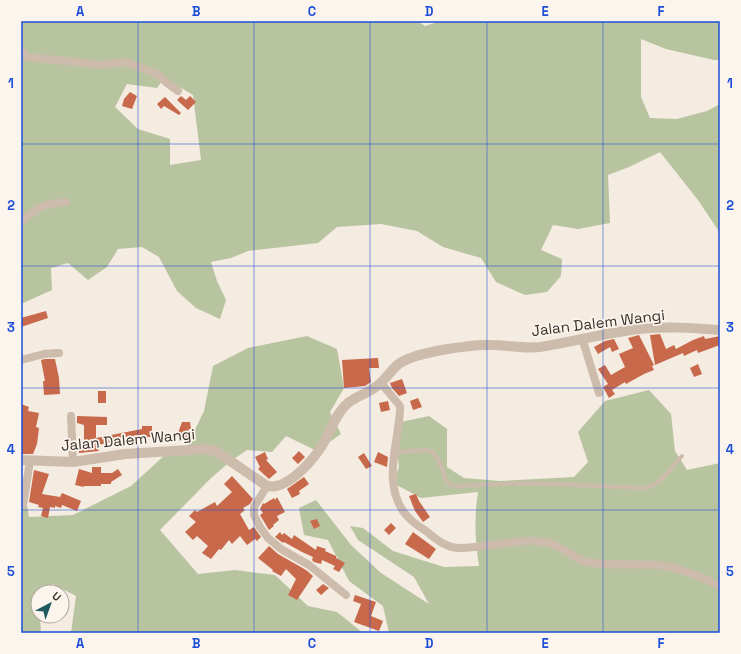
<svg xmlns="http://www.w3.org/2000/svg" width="741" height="654" font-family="'Space Grotesk',sans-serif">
<rect width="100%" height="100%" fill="#f4ebe1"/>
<!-- green -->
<path fill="#b8c4a0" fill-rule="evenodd" d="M21,21H417L425,26L441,21H720V60H714L666,49L641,39V97L650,118L677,119L707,111L720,104V233L698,200L660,152L629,167L608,175L610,223L578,229L553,225L541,250L562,259L561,276L547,292L525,295L496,282L481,258L443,247L417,231L381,224L337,227L318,243L248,251L231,258L211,262L217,281L226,300L220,319L196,308L177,291L159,257L142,247L118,249L107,267L88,280L68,263L51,268L52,290L21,304ZM164,78L193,95L201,160L170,165V139L138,129L115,107L127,84L157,88Z
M307,336L337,349L344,388L330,412L341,434L317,451L286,436L272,452L247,450L231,461L211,478L160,530L198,574L235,570L275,575L308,606L337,612L363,633H71L76,596L53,584L47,592H38V616H40L41,633H21V472L29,517L73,515L131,486L167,453L186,448L204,411L213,366L248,348Z
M649,390L671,414L675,451L687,470L720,463V633H389L383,606L349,581L328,540L304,535L299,508L316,500L351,545L381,573L429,604L414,577L358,540L350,526L363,528L393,551L444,567L479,566C475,540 474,518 478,492L421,498L393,483L399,467L396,444L401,422L429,416L447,429V467L464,478L500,481L574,477L588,462L578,432L605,401Z"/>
<!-- building -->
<path fill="#c8694b" d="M130,92L137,96L132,109L122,106L124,99Z
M181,96L186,100L190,96L196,102L188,110L177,100Z
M165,97L181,113L179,115L164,106L161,109L157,104Z
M46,311L48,318L21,327V318Z
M660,334L666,349L674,345L676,349L693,340L704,336L705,339L720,336V345L698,353L697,350L684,356L683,353L655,365L650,335Z
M639,335L654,365L652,366L654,370L644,374L626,384L625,382L612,390L615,394L609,398L603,387L608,384L598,369L605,365L611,375L625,367L619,354L633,348L628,338Z
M614,339L619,349L612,352L610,347L598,354L594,347L605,341Z
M378,358L379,368H369L371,382L365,386L344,388L342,360Z
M45,359H55L59,378L60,394L44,395L43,381H45L41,360Z
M698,364L702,374L694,377L690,368Z
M402,379L407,393L399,396L392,388L390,383Z
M98,391H106V403H98Z
M418,398L422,407L413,410L410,401Z
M388,401L390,410L381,412L379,403Z
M21,404L29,407L28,411L39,413L36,427L39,428L37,444L33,454H21Z
M77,416L107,417V425H96V438L142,429V426H152V437H142V435L122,438V439L114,442L97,445L99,451L79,453V442L84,441V425L77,423Z
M182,422H190L191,429H189L186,439L177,436Z
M299,451L305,457L298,464L292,458Z
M265,452L268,459L266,460L277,472L269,479L258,469L260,467L255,457Z
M378,452L388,457L387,467L374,462Z
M364,453L372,466L366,469L358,457Z
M92,467H101V473H112L118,469L122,475L111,482V484H101V486H84V487L75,485L79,469L92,473Z
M34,470L49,474L42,494L60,497L62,493L81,501L77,511L62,505L61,508L55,506V508L50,507L48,518L41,516L43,508L38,507L39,505L29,502Z
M232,476L253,499L250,504L243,508L245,510L240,514L249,530L254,527L261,537L257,541L255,539L247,545L240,536L232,544L229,540L221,550L219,549L211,559L202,553L208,546L197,536L193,540L185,532L196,522L189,516L195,510L197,512L215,502L217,506L232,492L224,484Z
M304,477L309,484L299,491L300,494L292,498L287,489Z
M416,494L419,501L430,517L423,522L415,511L409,496Z
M277,497L285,512L277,516L279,520L273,525L274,526L269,530L260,515L263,513L260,509L263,503L264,504L274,498L275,500Z
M317,519L320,526L314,529L310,521Z
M391,523L396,528L389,535L384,530Z
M280,532L282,535L284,533L292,539L294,535L316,550L317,546L326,549L325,551L336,556V558L345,563L339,572L333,569L335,566L322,560L321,564L314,562L312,560L313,557L302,552L284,542L283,543L275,537Z
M413,532L436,549L429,559L405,544Z
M269,546L278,554L306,570L313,576L297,600L288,595L296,579L286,569L281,576L272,571L273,570L258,558Z
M323,584L329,588L321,595L316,590Z
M355,595L376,602L371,616L383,621L379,631L354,622L361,604L353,601Z"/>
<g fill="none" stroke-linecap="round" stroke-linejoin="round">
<!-- service -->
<path stroke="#cdbbac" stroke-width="4" d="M395,452L426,450L433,452L439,461L446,480L450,485L458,486L527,483L644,488C661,485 671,468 682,456"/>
<!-- minor -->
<path stroke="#cdbbac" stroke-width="8" d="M21,49L24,54L28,57L103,65L123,62L131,64L157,74L167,83L178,91
M21,222C39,206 42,204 66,202
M582,338L599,393
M21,360L44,354L59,353
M381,383L400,406V411C398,443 383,482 403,511C409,520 418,526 426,531C436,539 446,548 460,548C488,548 516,538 545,542C561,544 572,559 588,562C611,567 634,563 657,565C680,567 700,577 720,586
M71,416L73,462
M267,486L254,507V515L260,527L268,538L281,549L309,565L346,595
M23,505L30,461"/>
<!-- tertiary -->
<path stroke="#cdbbac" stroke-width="10" d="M21,460L73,462L125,454L205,449L215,451L226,458L267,486C270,486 273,487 276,486C293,483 314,459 323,444C330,432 336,413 348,403C357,396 368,393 377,386C386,380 391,369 400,363C417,352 471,344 492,345C508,345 524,349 540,347C573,342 605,333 638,329C666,326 693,328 720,330"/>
</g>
<!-- grid -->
<path fill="none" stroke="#1d4ed8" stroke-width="1" stroke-opacity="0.55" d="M138,21V633M254,21V633M370,21V633M487,21V633M603,21V633M21,144H720M21,266H720M21,388H720M21,510H720"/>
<g text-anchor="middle" stroke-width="3.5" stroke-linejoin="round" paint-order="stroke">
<!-- street labels -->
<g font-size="15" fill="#3b302b" stroke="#fbf5ee">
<text transform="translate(598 323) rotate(-7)" y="5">Jalan Dalem Wangi</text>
<text transform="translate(128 440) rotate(-5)" y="5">Jalan Dalem Wangi</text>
</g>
</g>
<!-- border -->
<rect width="741" height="654" fill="none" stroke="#fbf5ee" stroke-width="44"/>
<!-- north arrow -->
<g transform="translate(50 604) rotate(41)"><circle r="19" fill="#fbf5ee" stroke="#aea6a0"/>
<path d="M0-3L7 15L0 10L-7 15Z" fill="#1f5a5e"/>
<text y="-6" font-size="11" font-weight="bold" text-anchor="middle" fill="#3b302b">U</text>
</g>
<rect x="22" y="22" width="697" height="610" fill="none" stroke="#1d4ed8" stroke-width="1.5"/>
<g font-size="13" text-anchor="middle" font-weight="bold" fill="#1d4ed8">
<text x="80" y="16">A</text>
<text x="196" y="16">B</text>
<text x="312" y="16">C</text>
<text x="429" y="16">D</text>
<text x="545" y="16">E</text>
<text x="661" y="16">F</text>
<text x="11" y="88">1</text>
<text x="730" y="88">1</text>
<text x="11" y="210">2</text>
<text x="730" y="210">2</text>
<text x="11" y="332">3</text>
<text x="730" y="332">3</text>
<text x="11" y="454">4</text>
<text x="730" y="454">4</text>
<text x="11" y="576">5</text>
<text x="730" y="576">5</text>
<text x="80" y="648">A</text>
<text x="196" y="648">B</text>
<text x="312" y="648">C</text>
<text x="429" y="648">D</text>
<text x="545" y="648">E</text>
<text x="661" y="648">F</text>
</g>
</svg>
